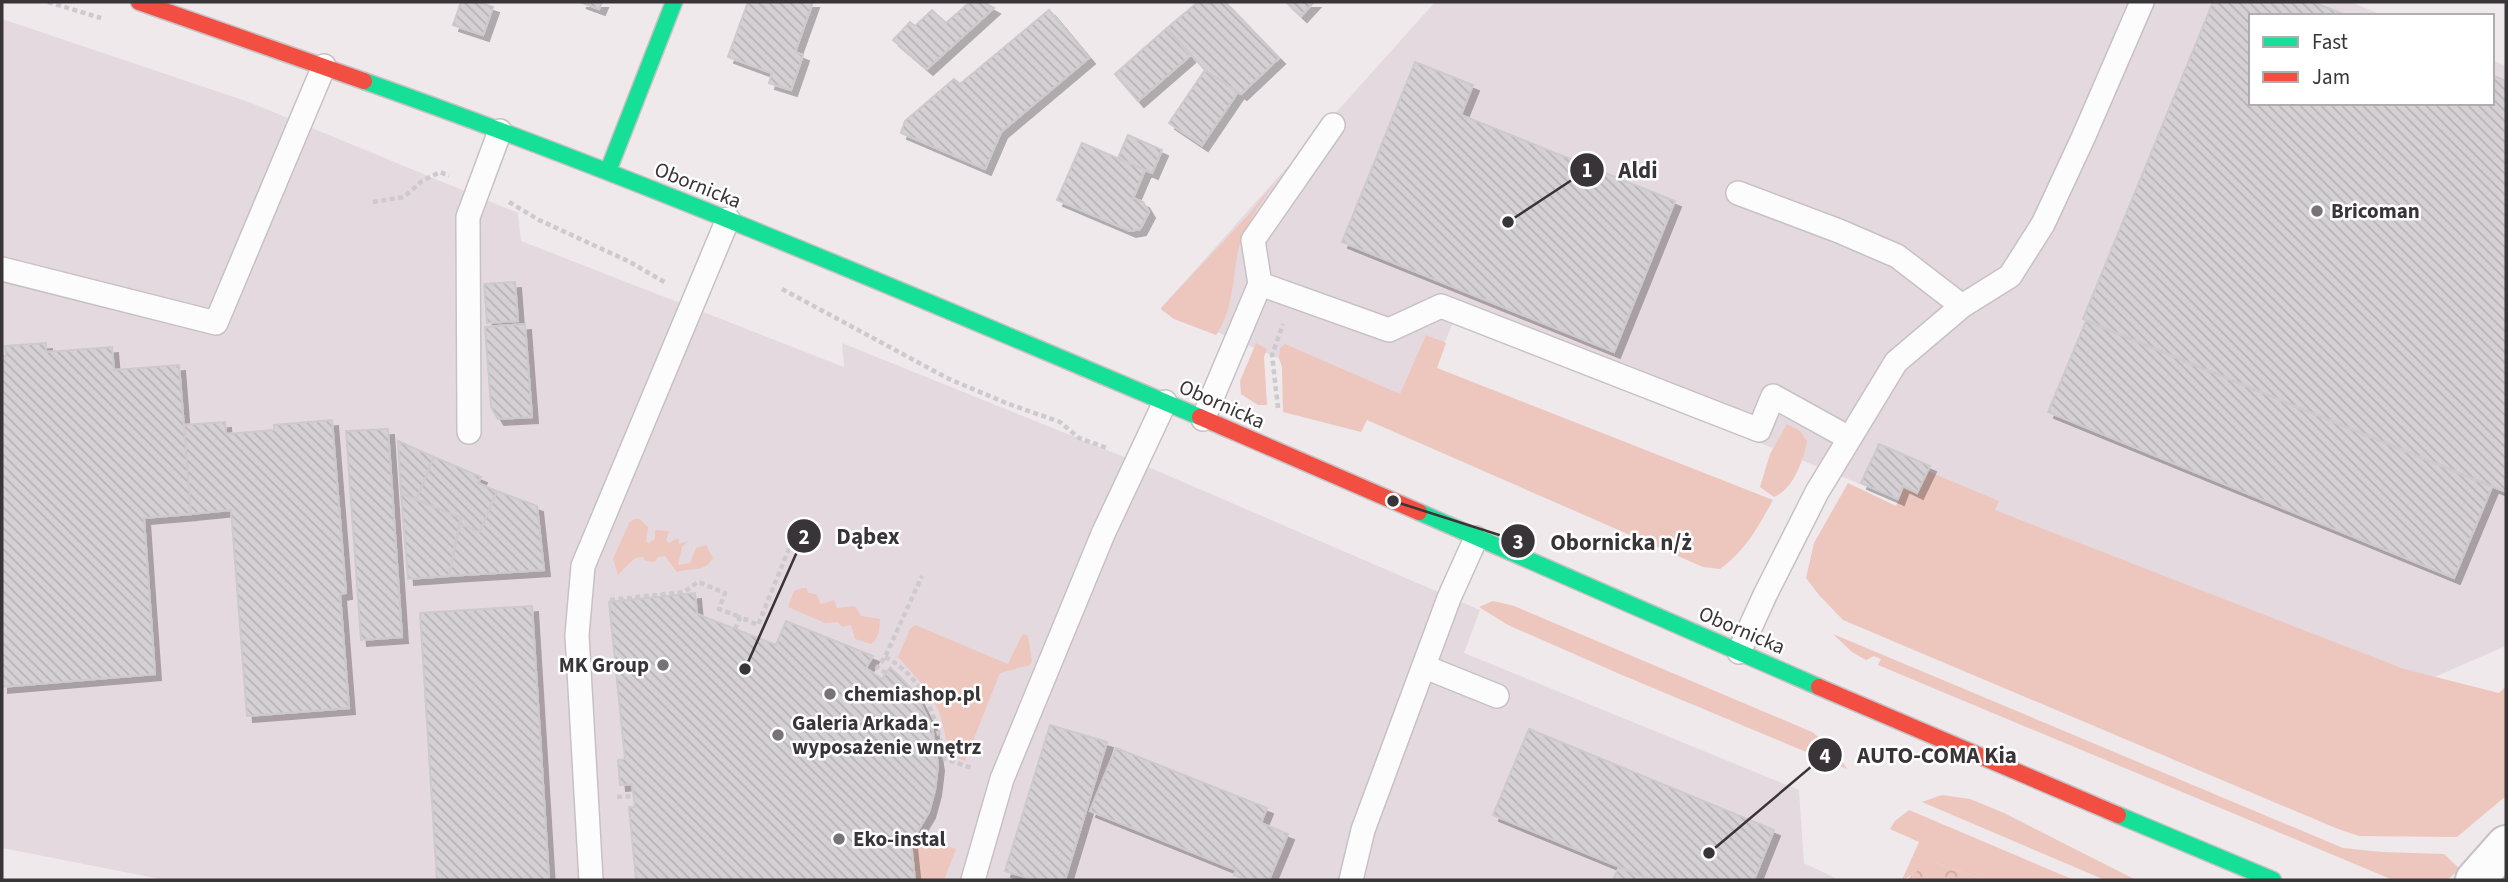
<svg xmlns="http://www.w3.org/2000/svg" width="2508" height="882" font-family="'Source Sans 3',sans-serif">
<defs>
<pattern id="forest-crowns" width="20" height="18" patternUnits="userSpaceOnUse" patternTransform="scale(1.75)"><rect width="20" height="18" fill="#edc6bd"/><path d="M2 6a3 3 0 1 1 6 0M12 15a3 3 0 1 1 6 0" fill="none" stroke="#ccaba3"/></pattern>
<pattern id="building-back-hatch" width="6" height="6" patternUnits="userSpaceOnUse" patternTransform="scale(1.75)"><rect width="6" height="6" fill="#d4d0d3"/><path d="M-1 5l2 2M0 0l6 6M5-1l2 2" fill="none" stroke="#b7b3b6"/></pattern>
<filter id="shadow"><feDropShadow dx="6" dy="6" stdDeviation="0" flood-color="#0004"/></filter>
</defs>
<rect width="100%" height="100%" fill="#efe9ec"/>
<!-- built -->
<path fill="#e5d9e0" d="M1435,2H2351L2385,16H2251V103H2492V60L2506,66V646L2384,699L1455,318L1413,416L1161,308Z
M2,19L249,102L518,213L521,241L844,367L842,343L1132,460L1480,610L1464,653L1799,790L1804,863L1839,880H165L2,848Z"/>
<!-- grass -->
<path fill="#edc6bd" d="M1274,183C1261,204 1243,226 1238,251C1232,280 1234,309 1216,335L1174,319L1162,310L1161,308L1251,212Z
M1426,335L1446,343L1437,368L1773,500C1758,527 1746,550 1720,569L1703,567L1367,420L1361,432L1283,412L1282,367L1279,358L1280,348L1285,344L1400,394Z
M1256,343L1267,349L1264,357L1267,405H1258L1241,394L1240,381Z
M1787,424L1800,431L1807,441C1804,459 1793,490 1774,497L1760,487L1770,454Z
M1913,465L1999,501L1995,510L2404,669L2499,693L2506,686V796L2457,837L2359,836L2338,829L1843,620L1819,595L1806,578L1814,543L1848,483L1896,506Z
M634,519H640L648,527L646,542L649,543L655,539V530L669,531L666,540L669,543L678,538L679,544L688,541L682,547L678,565L690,563L696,548L706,545L713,558C704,574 690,567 677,572L665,556L658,557L655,562L645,561L643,557L635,558L618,575L613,559L629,523Z
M803,588H807L808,593L816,594L821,604L834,600L837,608L855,606L861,616L880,619L879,632L875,641L871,644L855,639L851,625L842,627L838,622L825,623L788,607L794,591Z
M1493,601L1514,606L1812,732L1834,749L1847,769L1622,675L1508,625L1479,607Z
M915,625L1008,664L1021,637L1024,634L1028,636L1032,662L1030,665L1000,673L965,761L950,755L940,714L929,692L898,657L910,629Z
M1833,634L2343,848L2382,852L2444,854L2460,869L2447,880H2393L1878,665L1881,659L1874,656L1866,660L1852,652Z
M1942,795L1970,799L2004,813L2136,880H2105L1922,802Z
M1909,810L2074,880H1985L1936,863L1902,880L1919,842L1890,829L1895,821Z
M921,832L935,837L934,842L956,849L944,880H915L911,842Z"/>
<!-- forest -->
<path fill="url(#forest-crowns)" d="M1936,863L1985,880H1906L1919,870Z"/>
<!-- building -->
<path fill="url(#building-back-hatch)" stroke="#cdcacd" stroke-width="2" filter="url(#shadow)" d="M461,2H478L493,7L483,35L453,25Z
M580,2H602L599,9Z
M748,2H813L795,52L803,55L791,90L769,83L772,73L728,57Z
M970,2H983L994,8L927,69L893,40L910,22L915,26L932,10L946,23Z
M1198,2H1225L1279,58L1241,94L1205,70L1167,28Z
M1286,2H1314L1301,16Z
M2213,2H2313L2348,16H2251V103H2492V75L2506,81V492L2083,319Z
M1049,10L1089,58L1001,132L985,169L901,133L905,121L954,79L960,84Z
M1167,28L1190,56L1138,101L1115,74Z
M1415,62L1473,85L1461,115L1675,201L1614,352L1342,242Z
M1205,70L1238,92L1202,145L1169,123Z
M1128,135L1162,150L1152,173L1118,158Z
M1082,143L1145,170L1133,198L1143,202L1149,212L1140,229L1130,231L1057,200Z
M515,282L518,321L487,323L484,284Z
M2086,321L2492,487L2454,578L2048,412Z
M525,324L532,417L498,419L491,407L485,327Z
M46,343V352L112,347L114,370L179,365L191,514L144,518L155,674L2,687V356H6L5,346Z
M332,420L346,593L340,594L349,708L247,716L231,510L191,514L184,425L225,422L226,434L274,430V425Z
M388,429L402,637L361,640L346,431Z
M398,441L434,457L416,500L401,493Z
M1879,444L1930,466L1917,493L1903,486L1898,499L1861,483Z
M434,457L481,477L478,483L497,491L480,532L459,524L461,518L416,500Z
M497,491L537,506L544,570L449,576L459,524L480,532Z
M401,493L461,518L449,576L408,579Z
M695,593L697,614L776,645L786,621L873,656L866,668L882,679L890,667L915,693L932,726L938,765L935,790L929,812L911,842L915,880H636L629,807H635L632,784L620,785L618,760L625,759L609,602Z
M532,606L549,880H437L420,613Z
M1050,725L1107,742L1065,880H1035L1005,871Z
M1529,729L1774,830L1754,880H1651L1493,815Z
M1116,748L1267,808L1261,823L1288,834L1269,880H1247L1234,875L1236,870L1090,811Z
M1619,867L1651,880H1613Z"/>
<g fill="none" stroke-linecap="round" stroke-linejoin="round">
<!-- lane casing -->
<g stroke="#c6c1c4" stroke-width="26">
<path id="lane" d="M1738,193L1839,231L1897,256L1962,306
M2,269L216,323L324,66
M1260,284L1389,330L1441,306L1759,430L1773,396L1849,438
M1203,419L1260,284L1253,240L1333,125
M469,432L468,217L500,131
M1739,652L1765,595L1817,492L1896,362L1962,306L2010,276L2043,224L2083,138L2142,2
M1425,667L1497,696
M591,880L577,635L583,566L728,219
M973,880L1002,779L1103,534L1165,402
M1351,880L1363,830L1449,598L1476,538"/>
</g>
<!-- street casing -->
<g stroke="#c6c1c4" stroke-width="42">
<path id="street" d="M2475,880L2506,845"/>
</g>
<!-- fast casing -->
<g stroke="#c6c1c4" stroke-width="19">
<path id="fast" d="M364,81C647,181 924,300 1200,417
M608,171L674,2
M1419,512L1819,687
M2118,815L2273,880"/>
</g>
<!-- jam casing -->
<g stroke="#c6c1c4" stroke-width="19">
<path id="jam" d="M139,2L364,81
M1200,417L1419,512
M1819,687L2118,815"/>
</g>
<!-- path -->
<path stroke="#cccacc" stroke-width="4.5" stroke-dasharray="5 3.5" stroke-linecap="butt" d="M48,2L101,18
M373,202L404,197L422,181L440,172L449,176
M509,202L539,220L628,261L666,283
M782,289L949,379L1006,403L1060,422L1079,438L1107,448
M1278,408L1272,355L1283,324
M610,600L684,592L698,582L725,593L719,609L740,617
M735,629L740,617L758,625L799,524
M885,657C926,679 935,717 945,759L972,768
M886,673L877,668L885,657L922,576
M617,797L634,796"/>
<!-- lane -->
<use href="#lane" stroke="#fdfcfc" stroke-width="23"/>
<!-- street -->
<use href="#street" stroke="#fdfcfc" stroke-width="38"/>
<!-- fast -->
<use href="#fast" stroke="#16e098" stroke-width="16"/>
<!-- jam -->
<use href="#jam" stroke="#f24e42" stroke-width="16"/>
</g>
<!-- markers -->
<g fill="#787376" stroke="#fff" stroke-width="2.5">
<circle cx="2317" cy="211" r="7"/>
<circle cx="663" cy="665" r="7"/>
<circle cx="830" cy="694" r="7"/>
<circle cx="778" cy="735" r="7"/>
<circle cx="839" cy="839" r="7"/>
</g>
<g text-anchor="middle" stroke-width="5" stroke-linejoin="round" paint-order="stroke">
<!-- street labels -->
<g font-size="21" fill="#383437" stroke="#fff">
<text transform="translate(698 185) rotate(22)" y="7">Obornicka</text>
<text transform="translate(1222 404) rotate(24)" y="7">Obornicka</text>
<text transform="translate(1742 630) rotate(23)" y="7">Obornicka</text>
</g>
<!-- poi labels -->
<g font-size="21" font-weight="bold" fill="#383437" stroke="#fff" text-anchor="start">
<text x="2331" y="218">Bricoman</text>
<text x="649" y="672" text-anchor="end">MK Group</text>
<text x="844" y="701">chemiashop.pl</text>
<text x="792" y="730">Galeria Arkada -<tspan x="792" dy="24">wyposażenie wnętrz</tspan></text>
<text x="853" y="846">Eko-instal</text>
</g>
</g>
<!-- callouts -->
<path fill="none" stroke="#383437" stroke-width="2.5" d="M1508 222L1587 170M745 669L804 536M1393 501L1518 541M1709 853L1825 755"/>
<g fill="#383437" stroke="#fff" stroke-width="2.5">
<circle cx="1508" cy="222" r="7"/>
<circle cx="745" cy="669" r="7"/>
<circle cx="1393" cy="501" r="7"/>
<circle cx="1709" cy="853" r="7"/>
<circle cx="1587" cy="170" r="18"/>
<circle cx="804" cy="536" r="18"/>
<circle cx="1518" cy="541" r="18"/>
<circle cx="1825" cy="755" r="18"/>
</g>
<g font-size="21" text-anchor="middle" font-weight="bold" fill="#fff">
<text x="1587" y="177">1</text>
<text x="804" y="544">2</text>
<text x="1518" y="549">3</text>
<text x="1825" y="763">4</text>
</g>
<g font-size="23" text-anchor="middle" font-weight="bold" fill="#383437" stroke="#fff" stroke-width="5" stroke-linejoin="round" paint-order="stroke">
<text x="1638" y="178">Aldi</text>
<text x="868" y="544">Dąbex</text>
<text x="1621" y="550">Obornicka n/ż</text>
<text x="1937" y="763">AUTO-COMA Kia</text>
</g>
<!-- border -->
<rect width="2508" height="882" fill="none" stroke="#383437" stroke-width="7"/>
<!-- legend -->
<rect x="2249" y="14" width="245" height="91" fill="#ffffff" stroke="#afaeaf" stroke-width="2"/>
<rect x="2263" y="37" width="35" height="10" fill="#16e098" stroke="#afaeaf" stroke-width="2"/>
<text x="2312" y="49" font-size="21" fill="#383437">Fast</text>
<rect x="2263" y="72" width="35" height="10" fill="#f24e42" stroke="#afaeaf" stroke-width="2"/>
<text x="2312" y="84" font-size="21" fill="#383437">Jam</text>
</svg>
